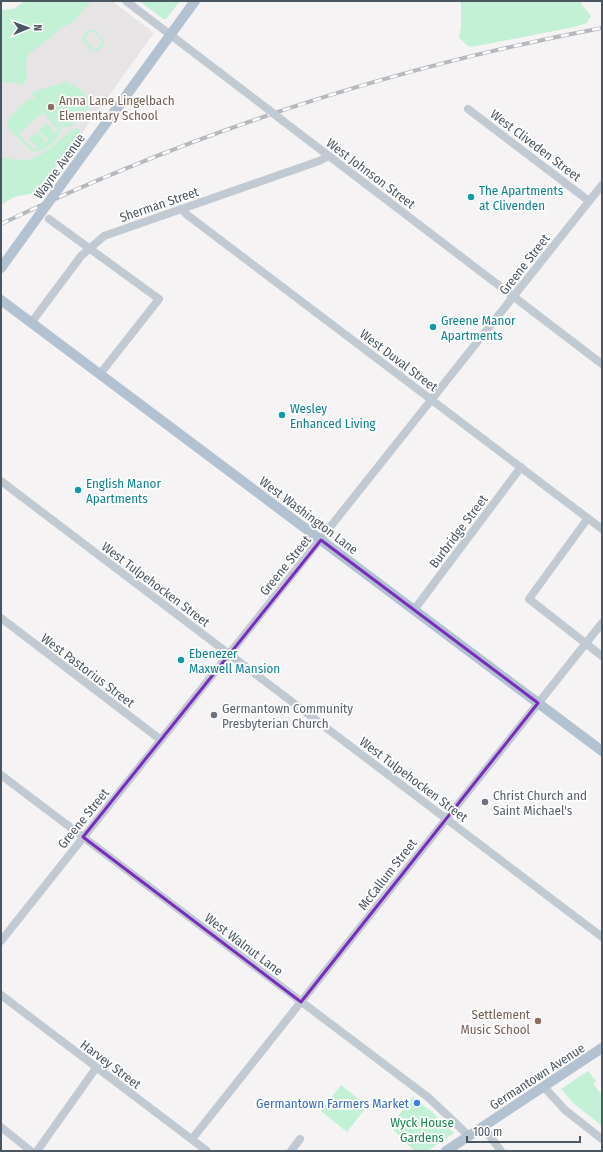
<svg xmlns="http://www.w3.org/2000/svg" width="603" height="1152" font-family="'Fira Sans Condensed',sans-serif">
<rect width="100%" height="100%" fill="#f5f3f3"/>
<!-- education -->
<path fill="#e6e4e5" d="M24,1H112L154,33L59,165L40,182L1,205V18Z"/>
<!-- green -->
<path fill="#c3f1d5" fill-rule="evenodd" d="M27,1H92L73,22L59,29L50,38L29,54L26,61L27,79L24,84L1,82V10L14,9Z
M139,1H180L166,19H163Z
M461,1H579L591,16L587,23L574,27L472,47L468,46L459,38L461,26Z
M91,29L96,31L104,41L103,47L96,51L90,50L82,39L84,34ZM90,32H95L102,42L101,45L95,49L92,48L85,39Z
M64,81C76,86 91,93 89,108L69,127H62L38,102L59,125L61,130C58,141 42,154 31,151L8,128L7,120L27,100L32,99L37,101L32,95L33,92L59,84ZM43,112L58,130L40,148L46,141L37,132L29,139L38,148L33,149L19,134Z
M47,123L55,132L48,140L39,130Z
M78,128L80,131L78,137L40,188L35,193L13,197L1,204V157C30,164 37,159 60,140C65,135 70,131 78,128Z
M588,1071L596,1081L593,1084L602,1095L601,1125L574,1104L561,1089Z
M341,1085L367,1106L347,1132L321,1111Z
M413,1097L432,1112L454,1133L427,1151H414L390,1126Z"/>
<g fill="none" stroke-linecap="round" stroke-linejoin="round">
<!-- minor -->
<path stroke="#c1cad2" stroke-width="8" d="M126,1L269,110
M468,109L589,201
M283,121L602,364
M182,209L186,214L602,529
M49,219L159,299L100,374
M31,323L81,256L104,236L319,161L329,156
M1,481L602,937
M588,518L529,599L602,656
M414,610L521,467
M1,618L161,740
M1,775L429,1098L469,1136
M1,941L602,185
M1,995L207,1151
M544,1087L565,1110L602,1139
M1,1127L31,1151
M483,1127L501,1151
M192,1139L602,623
M37,1151L96,1068
M291,1151L300,1139"/>
<!-- major -->
<path stroke="#b3c2d1" stroke-width="10" d="M74,167L195,1
M1,300L602,751
M446,1151L602,1048"/>
<!-- rail casing -->
<g stroke="#b5b8bd" stroke-width="4">
<path id="rail" d="M1,224C191,133 394,67 602,28"/>
</g>
<!-- rail -->
<use href="#rail" stroke="#fff" stroke-width="2.5" stroke-dasharray="8" stroke-linecap="butt"/>
<!-- minor-bridge -->
<path stroke="#c1cad2" stroke-width="8" d="M269,110L283,121"/>
<!-- major-bridge -->
<path stroke="#b3c2d1" stroke-width="10" d="M1,268L74,167"/>
</g>
<!-- marked area -->
<path fill="none" stroke="#7b2cbf" stroke-width="3" stroke-linejoin="round" d="M321,540L538,703L301,1002L83,837Z"/>
<!-- markers -->
<g fill="#8d6e63" stroke="#fff" stroke-width="1.5">
<circle cx="51" cy="107" r="4"/>
<circle cx="538" cy="1021" r="4"/>
</g>
<g fill="#0f9aa8" stroke="#fff" stroke-width="1.5">
<circle cx="471" cy="197" r="4"/>
<circle cx="433" cy="327" r="4"/>
<circle cx="282" cy="415" r="4"/>
<circle cx="78" cy="490" r="4"/>
<circle cx="181" cy="660" r="4"/>
</g>
<g fill="#6b7280" stroke="#fff" stroke-width="1.5">
<circle cx="214" cy="715" r="4"/>
<circle cx="485" cy="802" r="4"/>
</g>
<circle fill="#3f7fe0" stroke="#fff" stroke-width="1.5" cx="417" cy="1103" r="4"/>
<g text-anchor="middle" stroke-width="3.5" stroke-linejoin="round" paint-order="stroke">
<!-- education labels -->
<g font-size="13" fill="#785e54" stroke="#fff" text-anchor="start">
<text x="59" y="105">Anna Lane Lingelbach<tspan x="59" dy="15">Elementary School</tspan></text>
<text x="530" y="1019" text-anchor="end">Settlement<tspan x="530" dy="15">Music School</tspan></text>
</g>
<!-- street labels -->
<g font-size="13" fill="#4a5661" stroke="#fff">
<text transform="translate(536 145) rotate(37)" y="5">West Cliveden Street</text>
<text transform="translate(59 166) rotate(-54)" y="5">Wayne Avenue</text>
<text transform="translate(371 173) rotate(37)" y="5">West Johnson Street</text>
<text transform="translate(159 204) rotate(-19)" y="5">Sherman Street</text>
<text transform="translate(524 264) rotate(-52)" y="5">Greene Street</text>
<text transform="translate(399 360) rotate(37)" y="5">West Duval Street</text>
<text transform="translate(309 515) rotate(37)" y="5">West Washington Lane</text>
<text transform="translate(458 531) rotate(-53)" y="5">Burbridge Street</text>
<text transform="translate(285 565) rotate(-51)" y="5">Greene Street</text>
<text transform="translate(156 584) rotate(37)" y="5">West Tulpehocken Street</text>
<text transform="translate(88 670) rotate(37)" y="5">West Pastorius Street</text>
<text transform="translate(414 779) rotate(37)" y="5">West Tulpehocken Street</text>
<text transform="translate(83 818) rotate(-51)" y="5">Greene Street</text>
<text transform="translate(387 874) rotate(-52)" y="5">McCallum Street</text>
<text transform="translate(244 944) rotate(37)" y="5">West Walnut Lane</text>
<text transform="translate(111 1064) rotate(37)" y="5">Harvey Street</text>
<text transform="translate(537 1076) rotate(-33)" y="5">Germantown Avenue</text>
</g>
<!-- culture labels -->
<g font-size="13" fill="#0d838f" stroke="#fff" text-anchor="start">
<text x="479" y="195">The Apartments<tspan x="479" dy="15">at Clivenden</tspan></text>
<text x="441" y="325">Greene Manor<tspan x="441" dy="15">Apartments</tspan></text>
<text x="290" y="413">Wesley<tspan x="290" dy="15">Enhanced Living</tspan></text>
<text x="86" y="488">English Manor<tspan x="86" dy="15">Apartments</tspan></text>
<text x="189" y="658">Ebenezer<tspan x="189" dy="15">Maxwell Mansion</tspan></text>
</g>
<!-- worship labels -->
<g font-size="13" fill="#5b616d" stroke="#fff" text-anchor="start">
<text x="222" y="713">Germantown Community<tspan x="222" dy="15">Presbyterian Church</tspan></text>
<text x="493" y="800">Christ Church and<tspan x="493" dy="15">Saint Michael's</tspan></text>
</g>
<!-- shop labels -->
<g font-size="13" fill="#366cbe" stroke="#fff" text-anchor="end">
<text x="409" y="1108">Germantown Farmers Market</text>
</g>
<!-- park labels -->
<g font-size="13" fill="#17864f" stroke="#fff">
<text x="422" y="1127">Wyck House<tspan x="422" dy="15">Gardens</tspan></text>
</g>
</g>
<!-- border -->
<rect width="603" height="1152" fill="none" stroke="#4a5661" stroke-width="4"/>
<!-- north arrow -->
<g transform="translate(28 28) rotate(89)" stroke="#ffffff" stroke-width="3" paint-order="stroke">
<path d="M0-3L7 15L0 10L-7 15Z" fill="#4a5661"/>
<text y="-6" font-size="11" font-weight="bold" text-anchor="middle" fill="#4a5661">N</text>
</g>
<!-- scale -->
<path d="M467 1136v6h113v-6" fill="none" stroke="#4a5661" stroke-width="2"/>
<text x="473" y="1136" font-size="12" fill="#4a5661" stroke="#ffffff" stroke-width="3" paint-order="stroke">100 m</text>
</svg>
